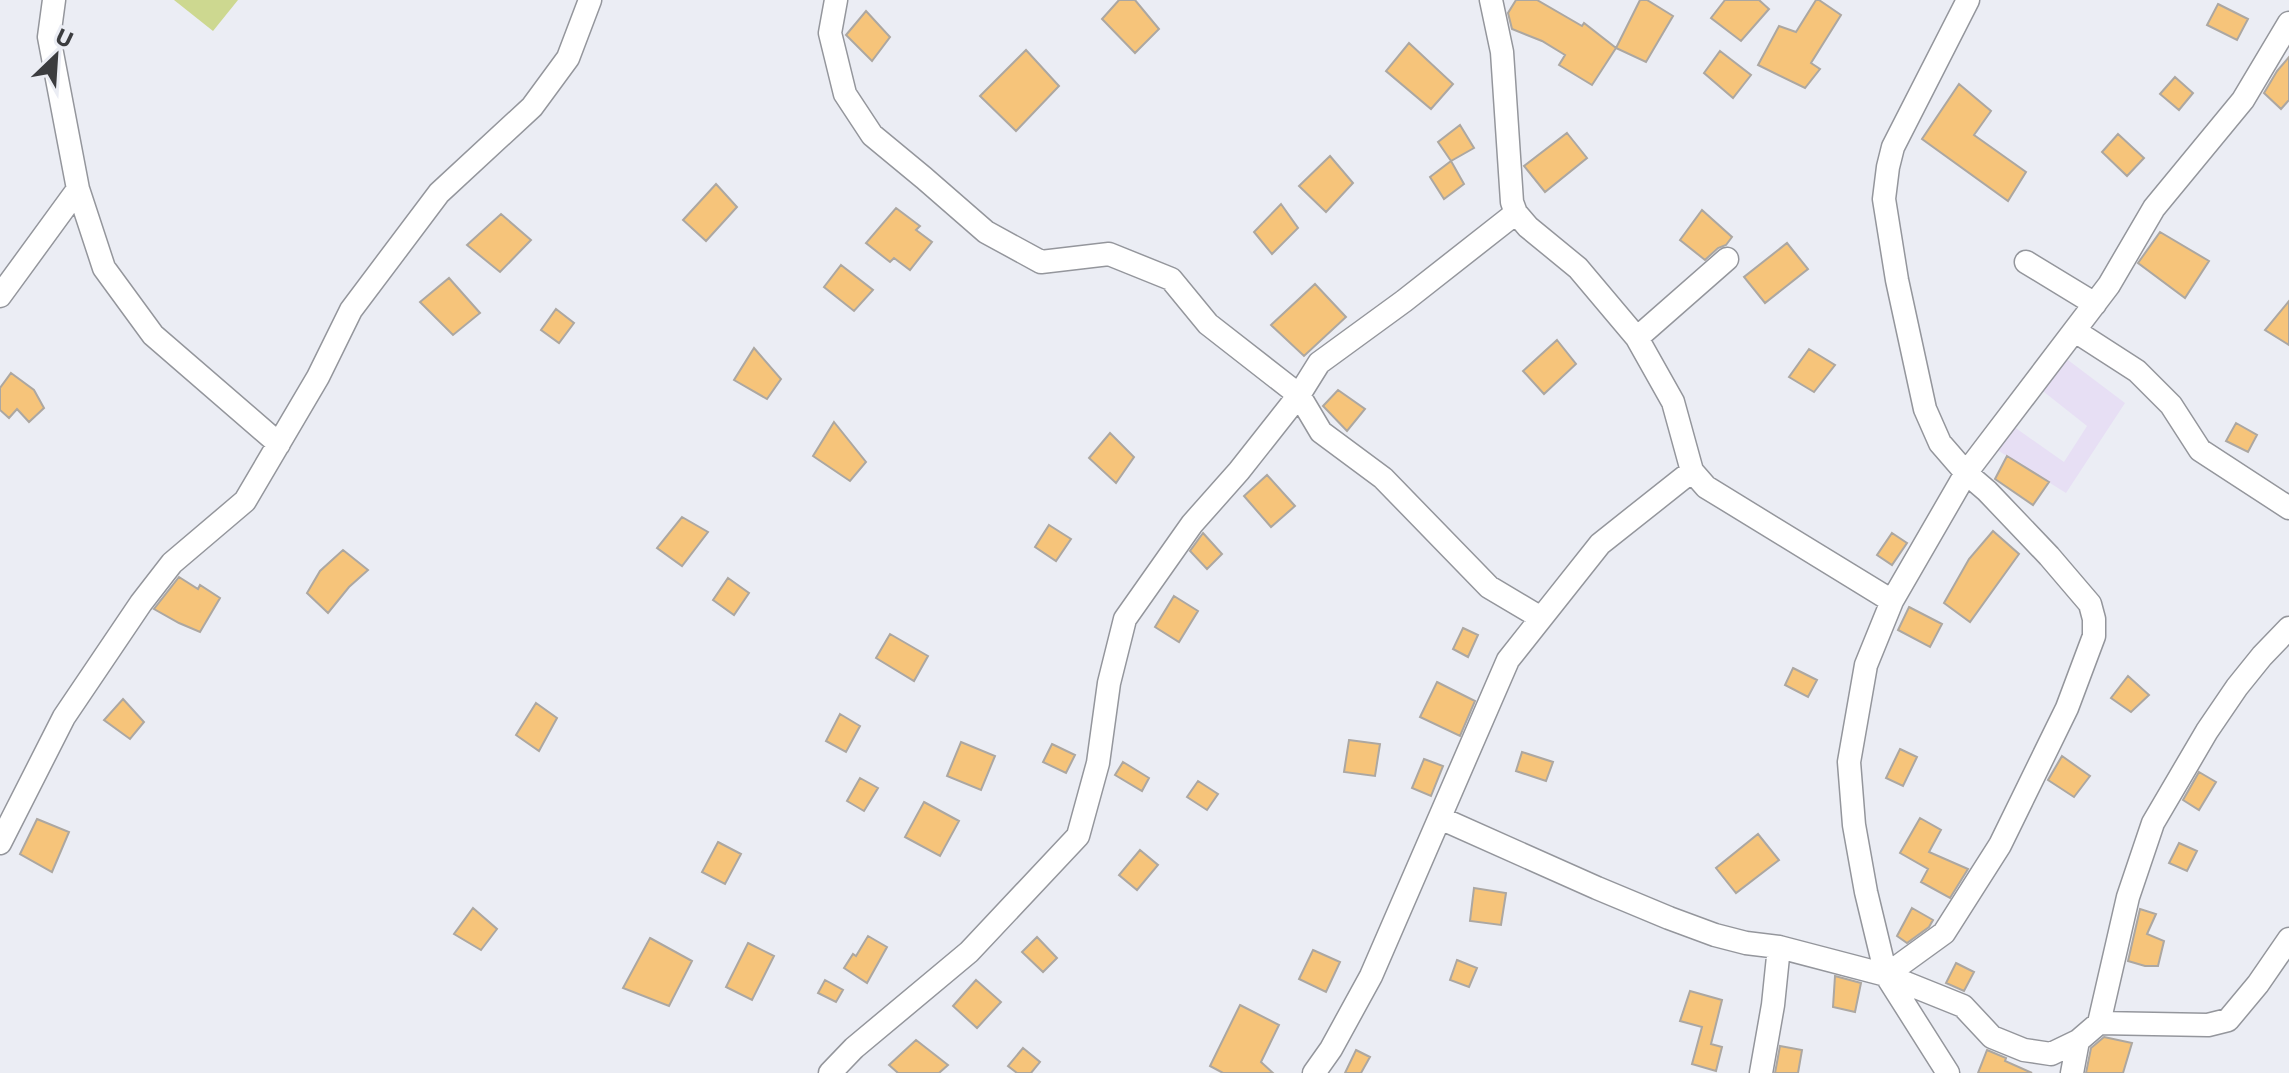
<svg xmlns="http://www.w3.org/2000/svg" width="2289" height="1073" font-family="Commissioner,sans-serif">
<rect width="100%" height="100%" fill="#ebedf4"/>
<!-- education -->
<path fill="#e7dff4" d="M2060,354L2125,403L2066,493L1994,448L2010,424L2064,462L2087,426L2039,388Z"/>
<!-- green -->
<path fill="#cdd890" d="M174,0H238L213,31Z"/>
<!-- building -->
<path fill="#f6c47a" stroke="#aca7a1" stroke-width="2" d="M1119,0H1135L1159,29L1135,53L1102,19Z
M1516,0H1537L1582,26L1584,23L1616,48L1592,85L1559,65L1565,55L1542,41L1512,29L1508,13Z
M1640,0H1647L1673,16L1646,62L1616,48Z
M1725,0H1759L1769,9L1741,41L1711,18Z
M1816,0H1819L1841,15L1811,63L1820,69L1805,88L1758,65L1779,26L1796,32Z
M2218,4L2248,19L2237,40L2207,25Z
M866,11L890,37L872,61L846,35Z
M1409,43L1453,84L1431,109L1386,71Z
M1026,50L1059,86L1016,131L980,96Z
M1720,51L1751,75L1733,98L1704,73Z
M2289,57V100L2281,109L2264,93L2277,71Z
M2175,77L2193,93L2179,110L2160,94Z
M1959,84L1991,111L1974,135L2026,172L2008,201L1922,139Z
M1460,125L1474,148L1451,161L1438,142Z
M1567,133L1587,158L1545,192L1524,166Z
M2118,134L2144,158L2127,176L2102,152Z
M1330,156L1353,183L1326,212L1299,186Z
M1451,161L1464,184L1444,199L1430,177Z
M716,184L737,207L706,241L683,220Z
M1281,204L1298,228L1272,254L1254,232Z
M896,208L920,226L916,230L932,242L910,270L894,258L890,262L866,243Z
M1702,210L1732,237L1726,245L1718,248L1705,260L1680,240Z
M501,214L531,240L500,272L467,245Z
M2160,232L2209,261L2185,298L2138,263Z
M1787,243L1808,269L1765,303L1744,277Z
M841,265L873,290L854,311L824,287Z
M449,278L480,313L453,335L420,302Z
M1315,284L1346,317L1304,356L1271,325Z
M2289,301V345L2265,330Z
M556,309L574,323L559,343L541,330Z
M1557,340L1576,364L1544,394L1523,371Z
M754,348L781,379L767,399L734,380Z
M1809,349L1835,365L1814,392L1789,377Z
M11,373L34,390L44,408L29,422L17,409L9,418L0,410V388Z
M1338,390L1365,409L1347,431L1323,406Z
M834,422L866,462L850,481L813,456Z
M2236,423L2257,435L2248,452L2226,441Z
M1110,433L1134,457L1116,483L1089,458Z
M2007,456L2049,482L2033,505L1995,479Z
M1267,475L1295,506L1271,527L1244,496Z
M682,517L708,532L682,566L657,548Z
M1049,525L1071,539L1056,561L1035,547Z
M1993,531L2019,554L1970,622L1944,603L1969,559Z
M1203,533L1222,554L1207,569L1190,551Z
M1892,533L1907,543L1892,565L1877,555Z
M343,550L368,570L349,587L328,613L307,593L320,571Z
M179,577L198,589L200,585L220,598L200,632L179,623L154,609Z
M728,578L749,593L734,615L713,600Z
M1174,596L1198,611L1179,642L1155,627Z
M1909,607L1942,624L1930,647L1898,630Z
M1463,628L1478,635L1468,657L1453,649Z
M890,634L928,656L914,681L876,658Z
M1793,668L1817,680L1808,697L1785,685Z
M2128,676L2149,695L2131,712L2111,698Z
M1437,682L1475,701L1460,736L1420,717Z
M123,699L144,722L130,739L104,720Z
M536,703L557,718L539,751L516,735Z
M840,714L860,726L846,752L826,741Z
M1349,740L1380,744L1375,776L1344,772Z
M961,742L995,756L981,790L947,776Z
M1052,744L1075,755L1066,773L1043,762Z
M1900,749L1917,757L1903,786L1886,778Z
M1522,752L1553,762L1546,781L1516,771Z
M2062,756L2090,776L2074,797L2048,780Z
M1424,759L1443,766L1431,796L1412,788Z
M1123,762L1149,778L1142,791L1115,775Z
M2199,772L2216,782L2199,810L2183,800Z
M860,778L878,788L864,811L847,801Z
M1198,781L1218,794L1207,810L1187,797Z
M924,802L959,821L940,856L905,837Z
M1920,818L1941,830L1929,852L1968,869L1950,898L1921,882L1928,869L1900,853Z
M37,819L69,832L52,872L20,854Z
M1758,834L1779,860L1736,893L1716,868Z
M718,842L741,854L725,884L702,872Z
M2179,843L2197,851L2187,871L2169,863Z
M1140,850L1158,865L1137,890L1119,875Z
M1474,888L1506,893L1501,925L1470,921Z
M473,908L497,929L481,950L454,934Z
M1912,908L1933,920L1929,927L1907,943L1897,936Z
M2140,909L2156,914L2147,934L2164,941L2158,966H2145L2128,961Z
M868,936L887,947L867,983L844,968L853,954L856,956Z
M1037,937L1057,958L1043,972L1022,952Z
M650,938L692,961L669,1006L623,988Z
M748,943L774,956L752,1000L726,987Z
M1313,950L1340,962L1326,992L1299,979Z
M1457,960L1477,968L1469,987L1450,980Z
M1956,963L1974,972L1964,991L1946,983Z
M1835,976L1861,983L1855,1012L1833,1007Z
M825,980L843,990L836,1002L818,993Z
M976,980L1001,1002L977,1028L953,1006Z
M1690,991L1722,1000L1711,1044L1722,1047L1716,1071L1692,1064L1702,1027L1680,1021Z
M1240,1005L1279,1025L1261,1062L1273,1073H1223L1210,1066Z
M2104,1037L2132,1043L2123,1073H2086L2091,1048Z
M916,1040L948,1065L939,1073H898L889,1065Z
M1780,1046L1802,1050L1798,1073H1775Z
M1023,1048L1040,1062L1031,1073H1017L1008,1066Z
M1356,1050L1370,1057L1361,1073H1345Z
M1987,1050L2006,1058L2005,1061L2032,1073H1978Z"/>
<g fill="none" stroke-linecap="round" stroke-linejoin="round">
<!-- minor casing -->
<g stroke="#94969c" stroke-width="25">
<path id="minor" d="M836,0L830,33L845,94L872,135L924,178L986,232L1041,262L1109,254L1171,279L1208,324L1299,395L1321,432L1383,478L1489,587L1541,618
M1491,0L1502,52L1512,202L1516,213L1528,227L1578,268L1637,338L1673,402L1692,471L1706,487L1892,601
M78,189L104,268L153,335L279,444
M2026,262L2095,304
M0,296L78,189L49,37L54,0
M2075,331L2137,371L2171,405L2200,450L2289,508
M1637,338L1727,259
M1440,818L1597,888L1669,918L1715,935L1746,943L1779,947L1886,975L1963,1006L1992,1037L2024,1050L2051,1054L2078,1041L2099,1023L2208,1025L2228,1020L2258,984L2289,939
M0,843L64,717L141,603L172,563L245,501L318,377L351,310L439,193L532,107L568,58L590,0
M1886,975L1944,933L2000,845L2067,708L2094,636V619L2090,604L2049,556L1987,491L1966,473L1940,443L1925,409L1897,280L1884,199L1888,167L1893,147L1968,0
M2099,1023L2128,897L2153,823L2207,731L2237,687L2262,656L2289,628
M830,1073L854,1048L969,952L1078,836L1098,763L1109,683L1125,619L1192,524L1239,471L1299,395L1319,363L1404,301L1516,213
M1314,1073L1331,1049L1371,976L1508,660L1600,544L1692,471
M1761,1073L1773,1005L1779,947
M1948,1073L1886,975L1866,892L1854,825L1849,762L1866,665L1892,601L1966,473L2109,285L2154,208L2243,100L2289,23
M2072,1073L2078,1041"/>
</g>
<!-- minor -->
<use href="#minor" stroke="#fff" stroke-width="22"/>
</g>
<!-- north arrow -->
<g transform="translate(56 56) rotate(25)" stroke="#ebedf4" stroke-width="6" paint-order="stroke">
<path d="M0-6L14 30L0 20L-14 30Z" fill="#3b3c3f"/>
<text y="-12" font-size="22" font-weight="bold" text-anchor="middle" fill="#3b3c3f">U</text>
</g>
</svg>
